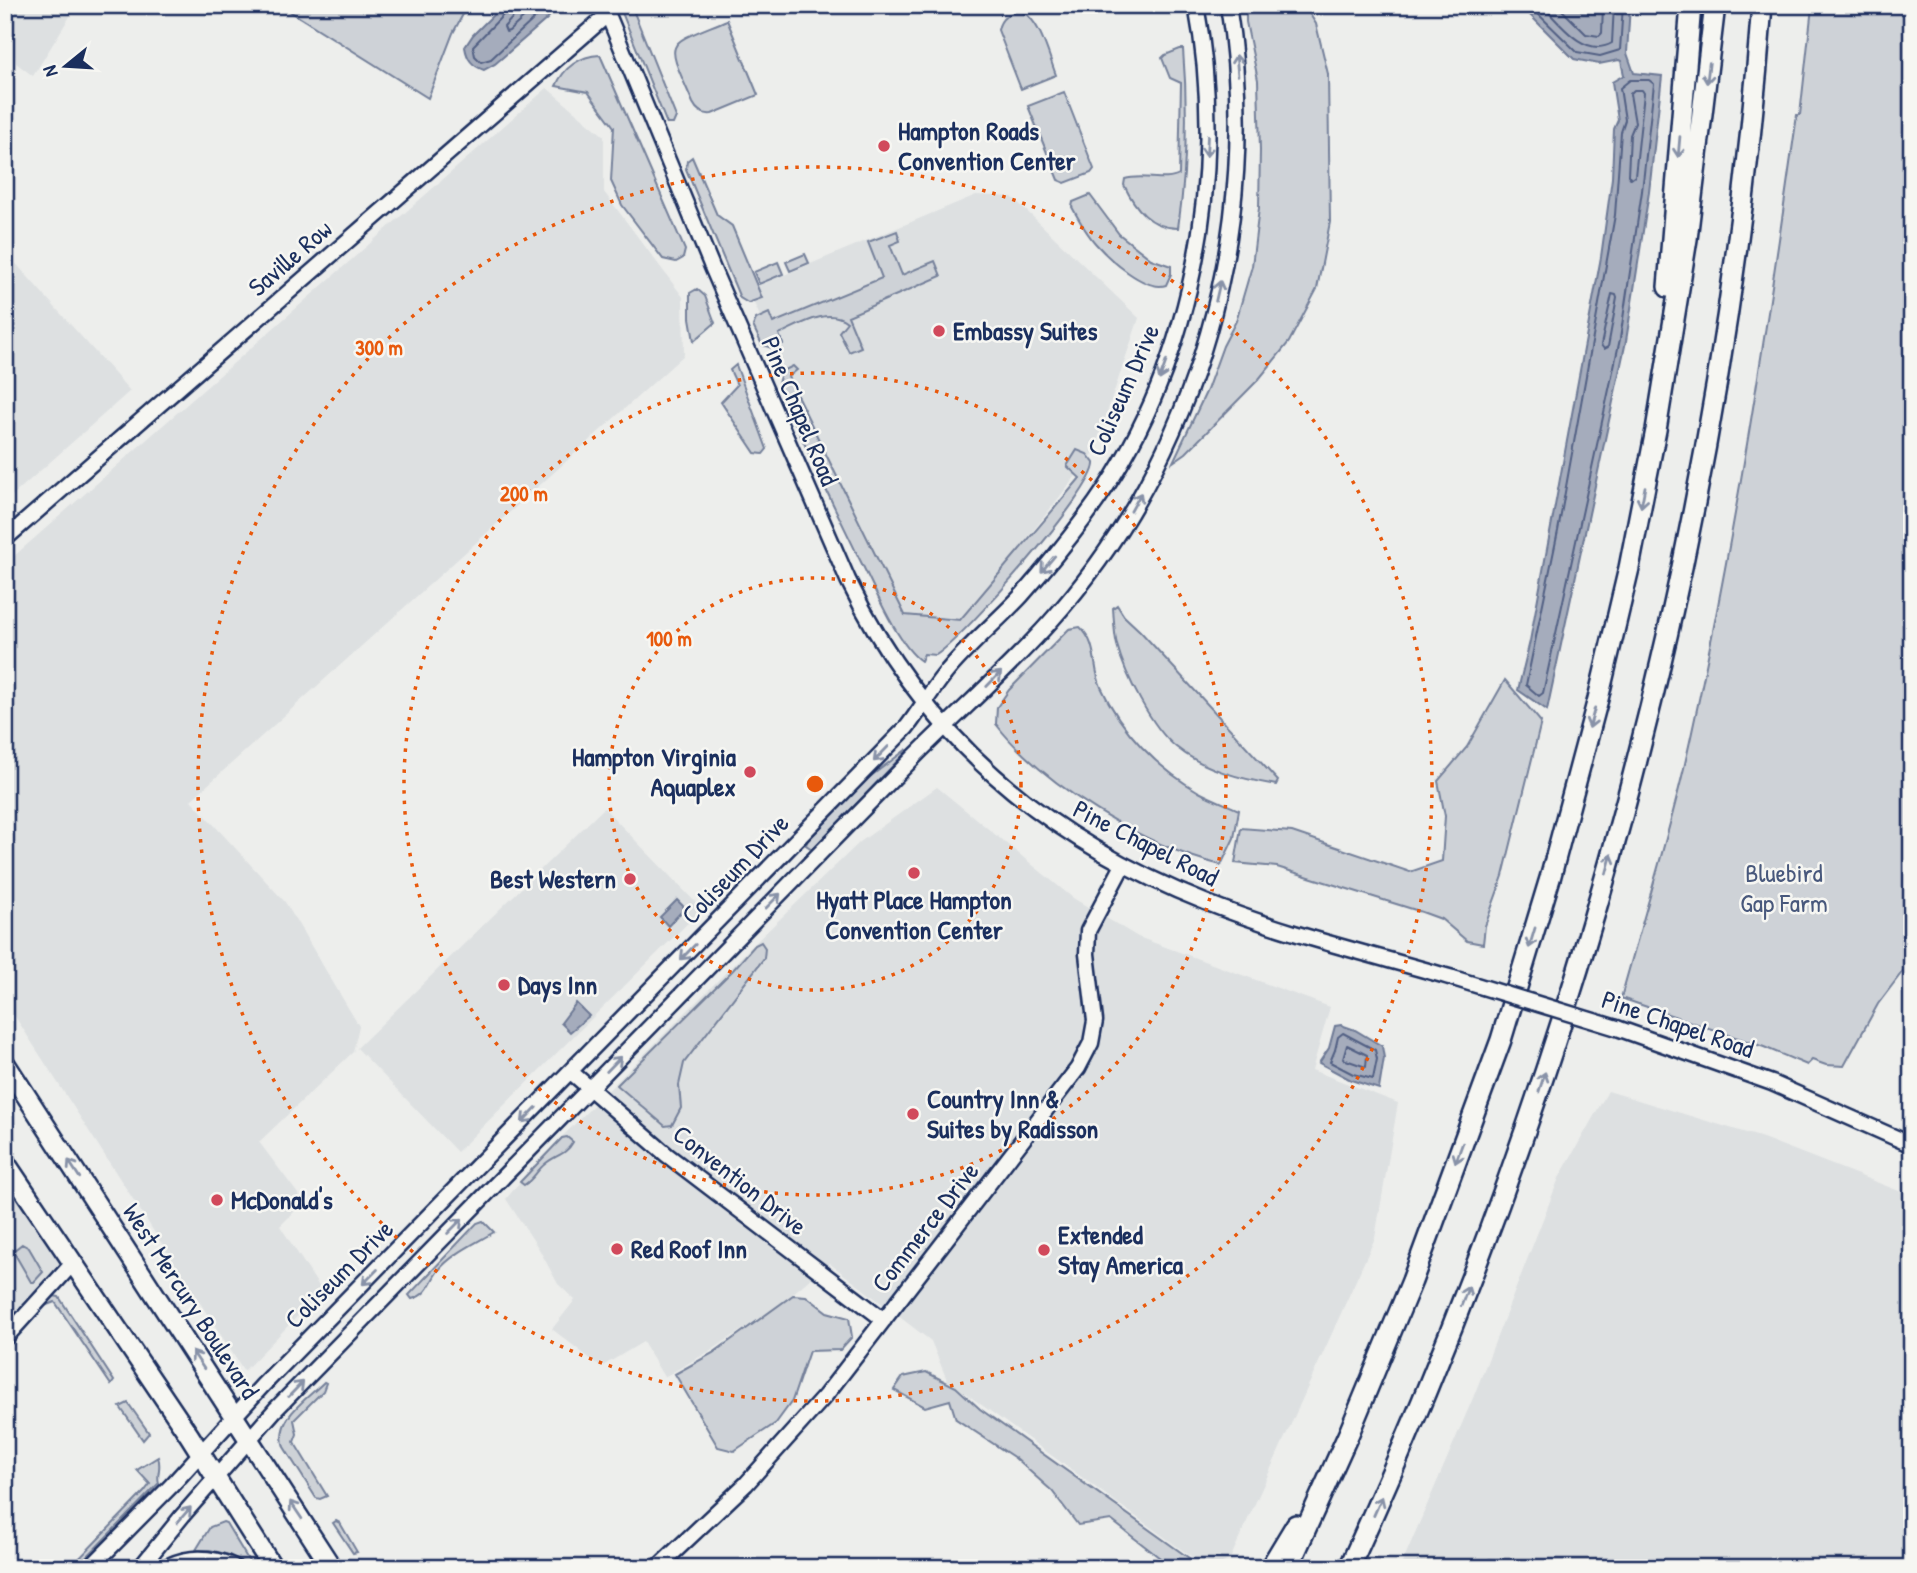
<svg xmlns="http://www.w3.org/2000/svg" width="1917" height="1573" font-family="'Patrick Hand',sans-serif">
<rect width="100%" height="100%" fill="#edeeec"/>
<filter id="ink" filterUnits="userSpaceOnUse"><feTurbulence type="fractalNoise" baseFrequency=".0143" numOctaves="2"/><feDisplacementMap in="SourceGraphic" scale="14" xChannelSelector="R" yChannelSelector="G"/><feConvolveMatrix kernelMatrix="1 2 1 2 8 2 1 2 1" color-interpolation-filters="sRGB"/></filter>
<g filter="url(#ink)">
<!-- built -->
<path fill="#dde0e1" d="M5,5H77L33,76L16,63L8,21L5,24Z
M547,88L604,136V192L683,297L684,355L191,800L285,902L359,1026L353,1052L259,1142L304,1202L280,1226L322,1291L244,1371L5,1001V564Z
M976,195L1012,197L1139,318L1093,454L959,626L898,620L748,290Z
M11,258L130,391L5,502V264Z
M937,787L1073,898L1138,937L1330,1007L1312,1070L1398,1103L1375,1238L1230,1559L1214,1568H1207L947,1380L931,1341L829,1263L779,1305L712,1350L664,1377L643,1342L601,1367L552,1329L575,1300L558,1284L539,1249L506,1199L534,1165L754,944L860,842Z
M604,808L702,909L457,1152L357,1048Z
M1608,1091L1763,1138L1912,1196V1568H1400L1473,1398L1559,1178Z
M5,1163L70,1262L5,1337Z"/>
<!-- green -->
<path fill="#ced2d7" stroke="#74809a" stroke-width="2" d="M280,5H468L453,33L428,98Z
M619,5H631L676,117L673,124H667Z
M1246,5H1304L1316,24L1328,74L1330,222L1317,289L1289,342L1259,379L1186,453L1173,462L1207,390L1223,346L1236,321L1252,266L1259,208L1260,150L1258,80L1246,22Z
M1815,5H1912V959L1878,1004L1844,1066L1826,1065L1812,1060L1807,1065L1764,1047L1621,998C1642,922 1666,845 1684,768C1733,552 1766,334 1797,115H1800L1812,7Z
M1022,12C1040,19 1049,57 1056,75L1021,89L998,30C1000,18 1010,11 1022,12Z
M727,20L758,95L712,114C703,115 697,111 693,103C665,38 662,47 727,20Z
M1180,49H1183C1188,110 1187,168 1178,228C1150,228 1135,208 1124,185L1125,179C1143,173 1165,183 1179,175L1181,83L1170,78L1162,58L1165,55Z
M600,55L685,250L683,258L676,262L663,259L622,205L611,181L614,127L588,92L556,86C564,67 580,56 600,55Z
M1064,92L1094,169L1091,173L1065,183L1058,180L1028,106Z
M692,157L717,215L732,226L762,298L748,303L740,298L686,169L687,161Z
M1090,195L1119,234L1151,259L1171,266V274L1166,285C1146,292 1109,259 1096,244C1086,233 1079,220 1072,207L1073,202Z
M897,231L900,241L890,245L902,275L935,261L941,276L848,316L861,347L849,352L839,332L847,322C828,306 798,326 779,334L783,344L772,348L762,345L753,326L756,319L769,313L773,323L882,278L868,242Z
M805,254L809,263L790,271L786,262Z
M778,262L783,274L759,284L754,272Z
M697,289L705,296L715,323L694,341L690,318V293Z
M736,365L767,449L763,454L755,453L721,402L737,385L730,370Z
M793,366L797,370L788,377L905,615L960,620L1080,478L1067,466L1077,450L1087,454L1094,463C1097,488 963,638 936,655L924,654L921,661C897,644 874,587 860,560C832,502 803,444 778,384L781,372Z
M1117,605L1124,616L1140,631L1278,781L1276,785C1242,779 1204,770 1176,747C1152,728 1125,675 1117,645C1114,633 1114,620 1113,608Z
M1080,627C1098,644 1092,666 1101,687C1121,731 1157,768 1199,792C1212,799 1226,804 1239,810L1234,838L1221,865C1144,846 1044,786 996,724L997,707L1009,690L1069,629Z
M1505,680L1541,722L1503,876L1485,926L1483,944L1467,941L1441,919L1422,912L1277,867L1235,863L1241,828L1292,832L1410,872L1442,861L1445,816L1438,781L1467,747Z
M907,749L904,754L817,845L812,849L806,845L808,839L867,779Z
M761,942L765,948L764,958L684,1063L679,1085L681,1108L672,1125L665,1126L617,1085L733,970L755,945Z
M567,1137L573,1142C566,1155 555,1155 545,1164C537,1170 533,1180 524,1185L520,1182L562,1138Z
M483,1221L494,1232C476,1243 451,1254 438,1271C429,1283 429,1294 412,1299L409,1295L477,1223Z
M22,1244L29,1248L43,1272L34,1282H31L13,1251Z
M793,1295L806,1296L827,1312L849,1318L852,1337L840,1350L809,1351L792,1401L776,1423L734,1451L718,1447L675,1374L713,1353Z
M53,1296L59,1297L114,1381L111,1385L55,1302L47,1305Z
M926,1372L956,1387L980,1409L1203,1568H1173L1111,1520L1078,1525L1052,1491L1015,1458L956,1419L950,1400L925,1407L894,1390L903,1377Z
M324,1382L326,1383L323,1391L294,1420L297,1434L294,1442L327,1496L320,1499L316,1498L284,1447C274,1419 306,1400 324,1382Z
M128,1403L149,1433L143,1440L120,1407Z
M158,1457C162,1468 156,1474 159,1483L76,1568H70L144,1492L150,1484L137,1470Z
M336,1521L340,1523L357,1552L353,1553L333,1523Z
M223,1522L226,1523L253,1568L229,1555L210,1550H196L210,1527Z"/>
<!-- water -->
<path fill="#a5acbc" stroke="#6e7a96" stroke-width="2" d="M503,5H556L554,11L547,19L495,64L484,70C472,66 467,59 465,47L473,35Z
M1520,5H1630L1627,53L1634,73L1662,76L1649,192L1626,341L1547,710L1518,690L1530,641L1601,257L1612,178L1614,129L1618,120L1612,82L1624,75L1621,61L1619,60L1599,64L1574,59Z
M677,900L685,908L668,926L660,917Z
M576,1003L589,1016L570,1032L561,1023Z
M1341,1025L1355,1030L1382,1046L1384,1058L1379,1089L1351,1080L1319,1063L1329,1048L1335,1026Z
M1490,1559L1547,1565L1556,1568H1467Z"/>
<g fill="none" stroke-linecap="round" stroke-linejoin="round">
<!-- shore -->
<path stroke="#526184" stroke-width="2" d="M507,5L505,13L473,46L475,56L481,62L491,59L549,5
M516,5L514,16L504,27L506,32L509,31L538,5
M1529,5L1577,52L1600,56L1620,50L1623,5
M1542,5C1559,23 1585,59 1612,43L1614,5
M1557,5L1586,34L1599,36L1602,33L1603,5
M1630,80H1649L1654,84L1642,191L1620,339L1543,693L1539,696L1526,685L1558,531L1615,215L1621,132L1625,120L1620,88Z
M1634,90H1642L1644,93L1635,176L1631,179L1628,175L1630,135L1635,123L1630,94Z
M1612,294L1616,295L1617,298L1608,347L1604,349L1601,345Z
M1343,1033L1375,1050L1377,1059L1373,1079L1353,1074L1330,1062L1335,1050L1338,1037Z
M1347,1045L1367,1055L1366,1067L1343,1059Z"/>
<!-- minor casing -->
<g stroke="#1b2f5e" stroke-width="19">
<path id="minor" d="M604,5L712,267L848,580C924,737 1044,838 1205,902C1285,934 1370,954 1453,978
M5,539L607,15
M1617,1028L1772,1083L1912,1145
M571,1072L667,1155L884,1320
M5,1338L73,1263
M90,1568L171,1486L262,1386L907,727C920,710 931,691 944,675C967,646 997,622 1022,595C1044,570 1066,543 1086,516C1191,375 1229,177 1196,5
M140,1568L183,1515L275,1410L914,757C959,712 1007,670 1050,622C1198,458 1264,223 1228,5
M657,1568L746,1484L825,1396L1078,1068L1091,1043L1095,1021L1087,954L1088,931L1123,865"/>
</g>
<!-- major casing -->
<g stroke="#1b2f5e" stroke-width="23">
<path id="major" d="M5,1063L332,1568
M5,1162L189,1435L273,1568
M169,1568C190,1558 211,1559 232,1568"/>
</g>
<!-- highway casing -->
<g stroke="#1b2f5e" stroke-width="24">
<path id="highway" d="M1668,287L1691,5
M1270,1568L1296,1525
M1288,1568L1349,1433L1412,1281L1501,1040L1551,875L1598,699L1629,568L1656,430L1687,239L1715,5
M1349,1568C1575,1076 1722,546 1762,5"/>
</g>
<!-- minor -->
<use href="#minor" stroke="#f6f6f2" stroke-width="14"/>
<!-- major -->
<use href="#major" stroke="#f6f6f2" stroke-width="18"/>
<!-- highway -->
<use href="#highway" stroke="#f6f6f2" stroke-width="19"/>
<!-- minor-bridge casing -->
<g stroke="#1b2f5e" stroke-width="19" stroke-linecap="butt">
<path id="minor-bridge" d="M1453,978L1617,1028"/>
</g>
<!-- minor-bridge -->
<use href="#minor-bridge" stroke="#f6f6f2" stroke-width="14"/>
</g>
<!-- one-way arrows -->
<defs><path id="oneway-shaft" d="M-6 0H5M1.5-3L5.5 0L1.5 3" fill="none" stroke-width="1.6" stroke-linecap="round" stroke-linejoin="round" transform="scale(1.75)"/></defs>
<g stroke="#8892a8">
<use href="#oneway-shaft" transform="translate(1237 65) rotate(-95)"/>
<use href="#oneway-shaft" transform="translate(1708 73) rotate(97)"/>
<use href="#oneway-shaft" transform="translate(1207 146) rotate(93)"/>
<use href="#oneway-shaft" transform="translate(1679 147) rotate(95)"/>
<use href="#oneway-shaft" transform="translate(1218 291) rotate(-77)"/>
<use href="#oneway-shaft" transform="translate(1163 370) rotate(110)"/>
<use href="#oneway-shaft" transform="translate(1643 497) rotate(101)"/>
<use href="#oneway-shaft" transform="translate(1136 502) rotate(-61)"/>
<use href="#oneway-shaft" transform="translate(1048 564) rotate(130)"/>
<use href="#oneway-shaft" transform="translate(994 679) rotate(-46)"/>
<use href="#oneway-shaft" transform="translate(1592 718) rotate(105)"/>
<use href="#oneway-shaft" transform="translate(881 754) rotate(134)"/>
<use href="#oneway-shaft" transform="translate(1609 864) rotate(-75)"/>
<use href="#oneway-shaft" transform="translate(773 901) rotate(-45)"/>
<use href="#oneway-shaft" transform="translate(1532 938) rotate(107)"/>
<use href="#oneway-shaft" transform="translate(688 952) rotate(134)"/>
<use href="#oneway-shaft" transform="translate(614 1064) rotate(-46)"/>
<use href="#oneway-shaft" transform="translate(1542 1082) rotate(-72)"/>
<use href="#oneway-shaft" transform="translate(529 1115) rotate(134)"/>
<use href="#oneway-shaft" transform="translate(1459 1153) rotate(110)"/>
<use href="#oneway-shaft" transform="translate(74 1169) rotate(-123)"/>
<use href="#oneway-shaft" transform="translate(455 1226) rotate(-45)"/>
<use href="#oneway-shaft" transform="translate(370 1277) rotate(135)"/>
<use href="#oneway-shaft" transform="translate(1465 1296) rotate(-69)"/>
<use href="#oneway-shaft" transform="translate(198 1360) rotate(-124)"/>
<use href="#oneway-shaft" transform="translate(296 1389) rotate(-46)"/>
<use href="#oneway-shaft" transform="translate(1378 1506) rotate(-66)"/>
<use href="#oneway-shaft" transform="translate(296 1510) rotate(-124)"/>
<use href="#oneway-shaft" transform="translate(184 1515) rotate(-49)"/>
</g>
</g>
<!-- distance rings -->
<g fill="none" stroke="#e8590c" stroke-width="3.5" stroke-dasharray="3.5 7">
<circle cx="815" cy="784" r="206"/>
<circle cx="815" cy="784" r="411"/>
<circle cx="815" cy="784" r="617"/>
</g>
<!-- markers -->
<g fill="#d1495b" stroke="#f6f6f2" stroke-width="2.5">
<circle cx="884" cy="146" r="7"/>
<circle cx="939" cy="331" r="7"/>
<circle cx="750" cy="772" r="7"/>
<circle cx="914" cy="873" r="7"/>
<circle cx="630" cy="879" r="7"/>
<circle cx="504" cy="985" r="7"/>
<circle cx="913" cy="1114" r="7"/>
<circle cx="217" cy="1200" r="7"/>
<circle cx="617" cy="1249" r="7"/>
<circle cx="1044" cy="1250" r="7"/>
</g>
<g text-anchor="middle" stroke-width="5" stroke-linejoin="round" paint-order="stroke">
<!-- poi labels -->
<g font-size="26" font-weight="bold" fill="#1b2f5e" stroke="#f6f6f2" text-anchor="start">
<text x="898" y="140">Hampton Roads<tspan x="898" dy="30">Convention Center</tspan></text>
<text x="953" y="340">Embassy Suites</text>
<text x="736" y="766" text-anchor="end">Hampton Virginia<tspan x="736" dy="30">Aquaplex</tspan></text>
<text x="616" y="888" text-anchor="end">Best Western</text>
<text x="914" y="909" text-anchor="middle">Hyatt Place Hampton<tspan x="914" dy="30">Convention Center</tspan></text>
<text x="518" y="994">Days Inn</text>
<text x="927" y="1108">Country Inn &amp;<tspan x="927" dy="30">Suites by Radisson</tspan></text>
<text x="231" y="1209">McDonald's</text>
<text x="1058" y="1244">Extended<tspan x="1058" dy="30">Stay America</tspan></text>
<text x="631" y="1258">Red Roof Inn</text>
</g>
<!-- street labels -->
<g font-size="26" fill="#1b2f5e" stroke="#f6f6f2">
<text transform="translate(290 258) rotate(-41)" y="9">Saville Row</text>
<text transform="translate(1123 390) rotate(-66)" y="9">Coliseum Drive</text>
<text transform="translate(800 411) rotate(67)" y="9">Pine Chapel Road</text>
<text transform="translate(1146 843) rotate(27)" y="9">Pine Chapel Road</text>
<text transform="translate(735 869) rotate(-46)" y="9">Coliseum Drive</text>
<text transform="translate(1678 1024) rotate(19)" y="9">Pine Chapel Road</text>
<text transform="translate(740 1180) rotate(38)" y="9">Convention Drive</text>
<text transform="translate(925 1227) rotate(-52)" y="9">Commerce Drive</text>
<text transform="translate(339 1274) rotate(-45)" y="9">Coliseum Drive</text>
<text transform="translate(191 1301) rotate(57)" y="9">West Mercury Boulevard</text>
</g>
<!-- park labels -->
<g font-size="26" fill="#48587c" stroke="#f6f6f2">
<text x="1784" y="882">Bluebird<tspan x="1784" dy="30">Gap Farm</tspan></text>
</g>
</g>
<circle cx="815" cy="784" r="10" fill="#e8590c" stroke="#f6f6f2" stroke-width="3.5"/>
<g font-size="21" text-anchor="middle" font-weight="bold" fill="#e8590c" stroke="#f6f6f2" stroke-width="5" stroke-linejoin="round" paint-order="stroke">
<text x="379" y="355">300 m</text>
<text x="524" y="501">200 m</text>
<text x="669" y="646">100 m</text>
</g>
<!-- margin -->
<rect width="1917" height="1573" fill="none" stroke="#f6f6f2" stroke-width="28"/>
<rect x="14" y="14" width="1889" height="1545" fill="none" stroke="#1b2f5e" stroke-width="2.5" filter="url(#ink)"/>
<!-- north arrow -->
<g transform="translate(66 66) rotate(252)" stroke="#f6f6f2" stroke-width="5" paint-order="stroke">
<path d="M0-5L12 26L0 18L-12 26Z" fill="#1b2f5e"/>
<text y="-10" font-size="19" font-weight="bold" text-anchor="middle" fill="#1b2f5e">N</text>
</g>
</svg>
